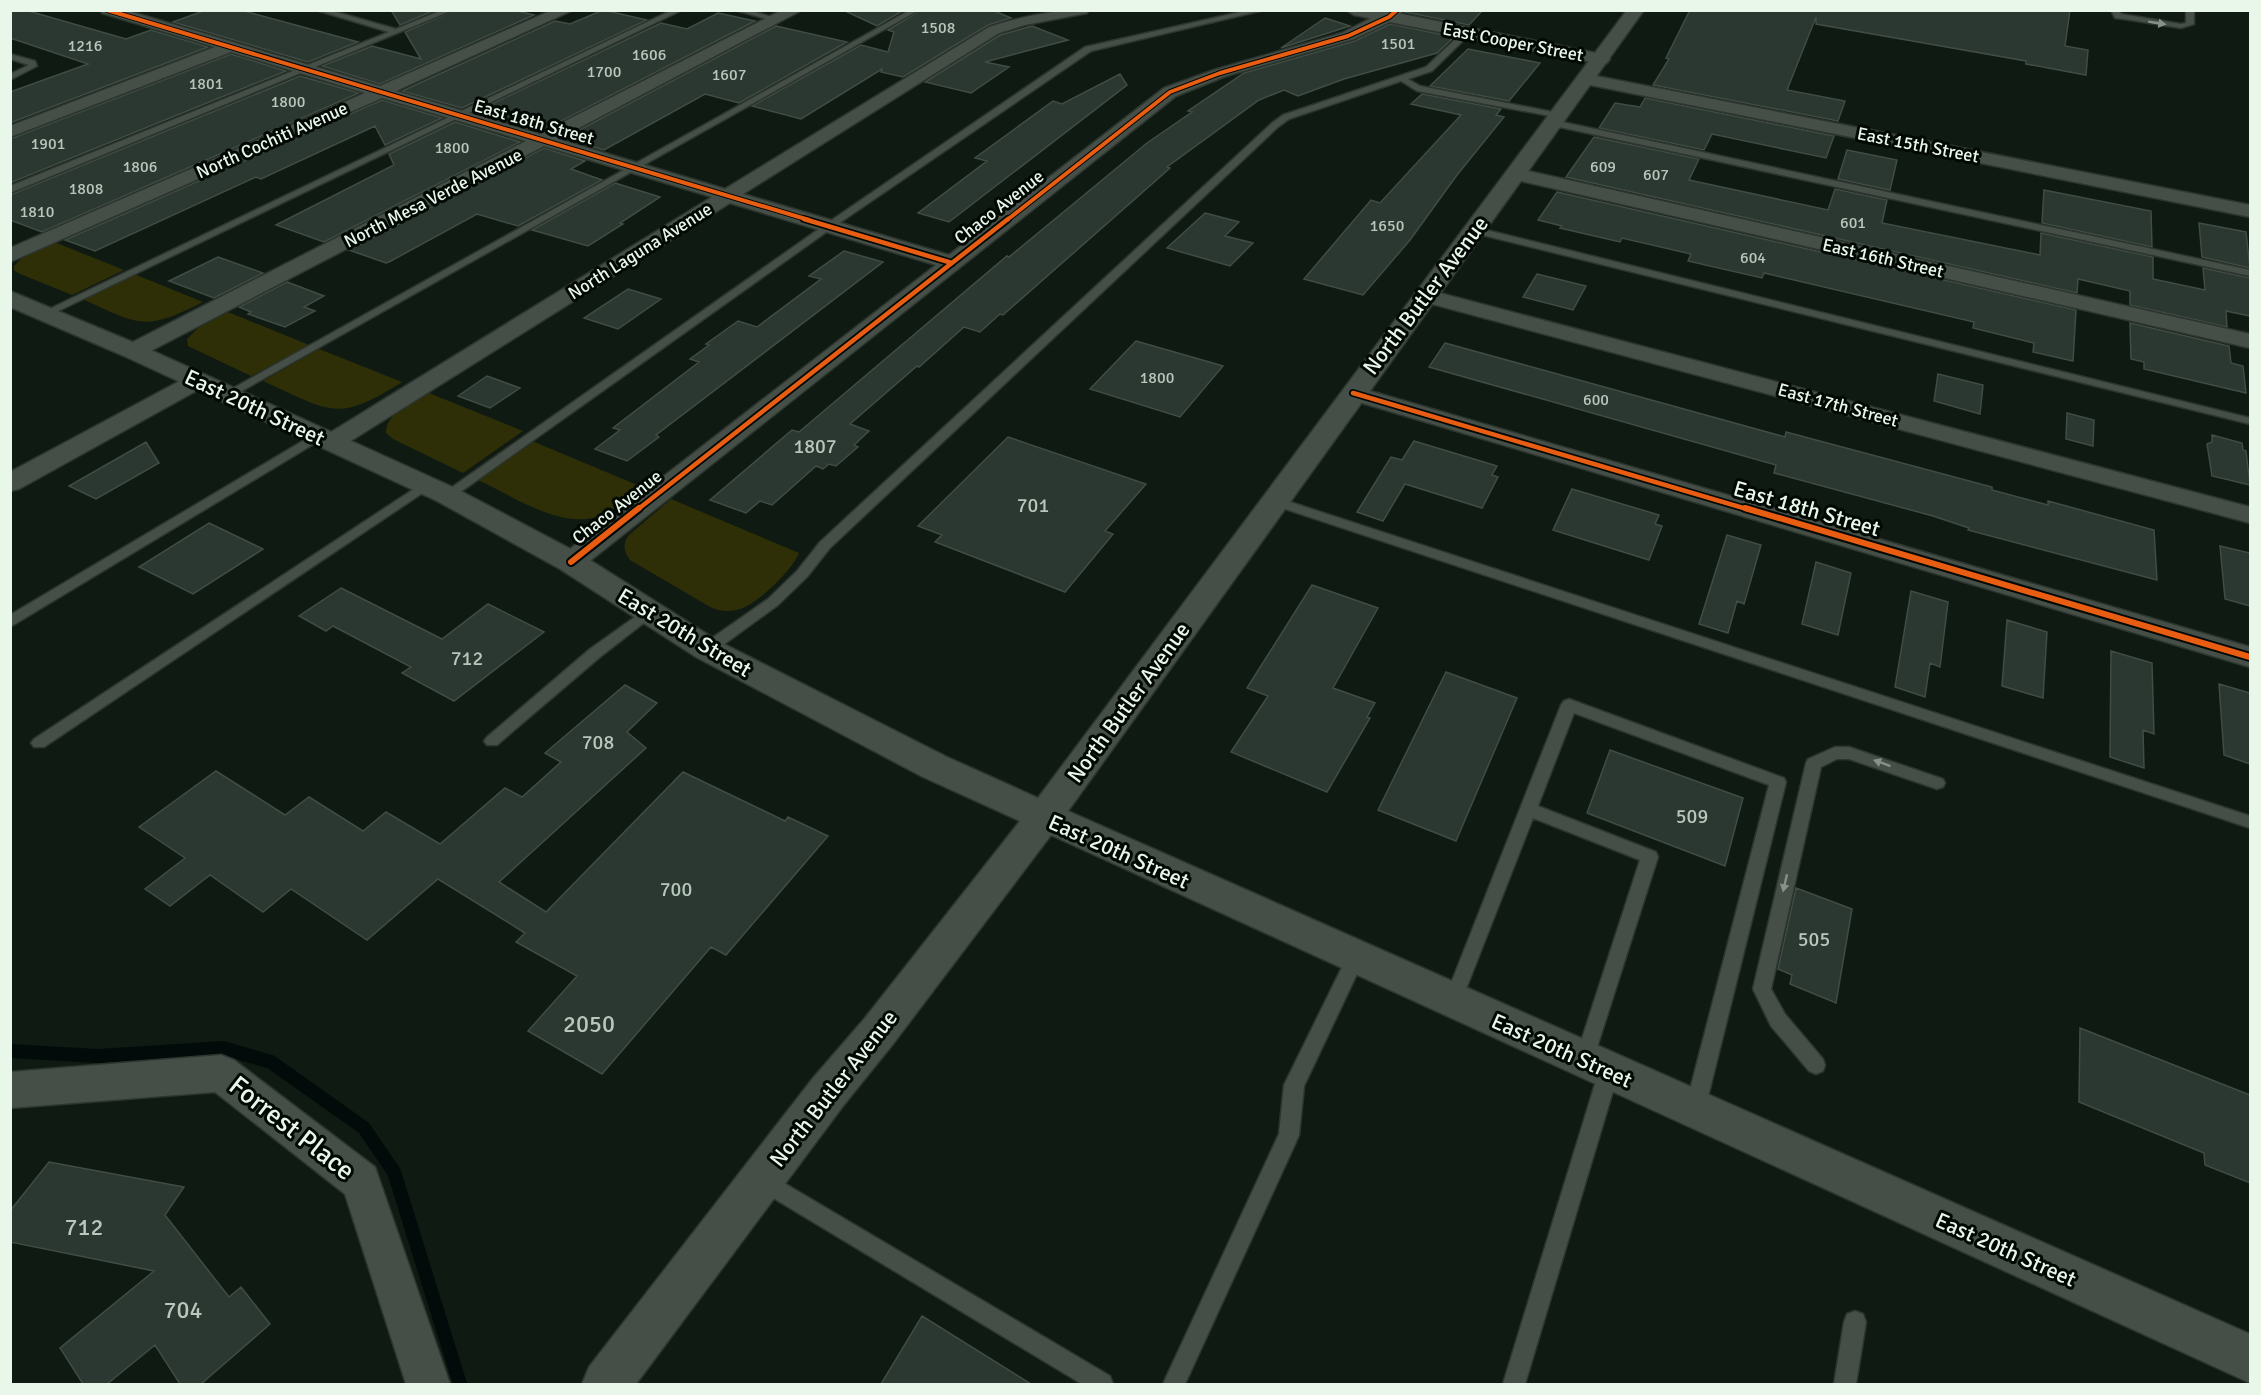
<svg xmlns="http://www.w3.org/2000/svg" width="2261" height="1395" font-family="Signika,sans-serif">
<rect width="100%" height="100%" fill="#0f1b12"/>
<!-- green -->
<path fill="#2f2f07" d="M54,242L124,270L72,295L18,273L14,270V266L22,258Z
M134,274L203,302C144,332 140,325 82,299Z
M228,312L309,345L251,376L188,346L187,339L198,328Z
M319,349L402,382C336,424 330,411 263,381Z
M429,393L523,431L463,473L393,439L386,433C385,413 415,402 429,393Z
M532,441L642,487C630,496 618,508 604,514C565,533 513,496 478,480Z
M671,499L799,553C793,569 761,600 745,607C734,612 723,612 712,608L630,560C624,551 622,544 629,535Z"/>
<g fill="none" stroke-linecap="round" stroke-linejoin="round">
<!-- stream -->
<path stroke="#020b0a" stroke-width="14" d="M10,1051L98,1056L223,1048L271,1062L364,1128L394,1172L460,1384"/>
</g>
<!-- building -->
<path fill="#2a3831" stroke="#404c44" stroke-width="1.5" d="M10,10H25L126,39L151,30L208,47L10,123V92L88,64L10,38Z
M206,10H240L358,42L308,62L173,22Z
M391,10H435L400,25Z
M455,10H513L534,15L380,84L322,66L372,46L421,59L405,32Z
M603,10L647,20L462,108L402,91L555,21L570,24Z
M843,10H904L877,26Z
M921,10H992L1011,18L988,25L903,77L881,72L882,69L801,119L752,106L861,45L888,52L894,32L888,30Z
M1406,10H1483L1469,25L1405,12Z
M1690,10H2070L2065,46L2088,50L2086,75L2026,64V61L1816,24V17L1787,90L1845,101L1838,121L1653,85L1669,59L1666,58Z
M718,13L755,21L540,132L475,112L661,23L687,29Z
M1325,18L1350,26L1281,48Z
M1390,24L1454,37L1437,53L1344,79L1298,96L1284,90L1259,100L1167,167L1170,168L1003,315L1000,314L980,332L964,327L919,367L917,366L850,424L869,431L854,445L858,447L836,466L829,464L823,469L816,466L772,505L760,501L746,513L710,500L792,430L799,432L1007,256L1009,257L1147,143L1192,112L1188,111L1244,73L1355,41Z
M776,26L847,42L739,103L705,94L604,150L564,138Z
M1032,26L1068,40L985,62L1009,67L971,93L925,82L1000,35Z
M1468,49L1540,63L1509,101L1430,86Z
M231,54L286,71L10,183V139Z
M1120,74L1127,85L949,222L918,213L987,161L975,158L1053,101L1062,104Z
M300,76L359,93L42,232L10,220V195Z
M1422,94L1501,109L1496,115L1504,117L1457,175L1410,240L1363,295L1304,279L1371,200L1380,203L1461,115L1411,104Z
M1645,98L1834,136L1826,158L1712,134L1704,150L1599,128L1615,103L1640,107Z
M382,100L442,118L385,145L375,126L261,179L256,177L95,251L65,240Z
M455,122L520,142L324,242L276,225L394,165L389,154Z
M1594,137L1699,159L1689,180L1828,210L1835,189L1887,200L1882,223L2040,255L2041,233L2153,257V279L2205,290L2203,268L2250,278V316L2226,311L2227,327L2130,305V291L2078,279L2077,293L1566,177Z
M544,148L585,161L571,169L602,180L518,226L477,214L389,262L386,263L349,250Z
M1847,150L1897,160L1890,190L1838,179Z
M615,183L660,197L620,223L623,224L588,246L532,230Z
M2044,190L2151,211L2152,247L2042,223Z
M1557,192L2076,310L2073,361L2033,352L2034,343L1973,328L1974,322L1764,273L1762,278L1688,261L1691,254L1622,238L1620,242L1560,228L1562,226L1538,220Z
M1205,213L1239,222L1225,236L1253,243L1230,266L1167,248Z
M2199,223L2246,232L2250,268L2202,257Z
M844,251L883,262L656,435L659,437L627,461L595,449L620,430L613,428L699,362L690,359L709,345L706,344L738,321L757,327L821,279L809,276Z
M218,257L263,273L214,298L169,281Z
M1537,274L1586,286L1573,310L1523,297Z
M287,282L324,296L304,307L315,311L285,327L248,314L251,312L239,307Z
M628,289L661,299L618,329L584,318Z
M2130,323L2229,346L2231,363L2243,366L2246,393L2144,369V362L2131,359Z
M1136,341L1223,366L1180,417L1090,389Z
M1445,343L1785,437L1786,432L1992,487V490L2048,505V501L2154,530L2157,580L1968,530L1969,528L1933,516L1774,473L1776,465L1429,367Z
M1938,374L1983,385L1980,414L1934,401Z
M487,376L520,388L490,408L458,396Z
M2067,413L2094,420L2093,446L2066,439Z
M2212,435L2242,443L2243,450L2246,451L2250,485L2212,476L2207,444L2212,442Z
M1008,437L1146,484L1105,531L1113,534L1065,592L935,542L942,535L918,526Z
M1414,441L1497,466L1492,475L1498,477L1482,508L1405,484L1383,521L1357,512L1391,457L1402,460Z
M146,442L159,463L96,499L69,486Z
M1572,489L1659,515L1655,524L1662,526L1649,560L1553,530Z
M209,523L263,549L193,594L139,567Z
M1727,535L1761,545L1744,604L1737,601L1728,633L1699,624Z
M2220,546L2250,553V606L2225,599Z
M1816,562L1851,573L1838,635L1802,624Z
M1312,585L1378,608L1333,688L1375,703L1367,717L1370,718L1327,792L1231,752L1268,696L1247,688Z
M341,588L442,639L488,604L544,632L454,701L402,673L411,667L333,626L326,631L299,616Z
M1911,591L1948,602L1940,667L1930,663L1925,697L1895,687Z
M2007,620L2047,632L2043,698L2002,686Z
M2111,651L2152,663L2154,734L2143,730L2144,768L2110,757Z
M1446,672L1517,698L1456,841L1378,810Z
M2219,684L2250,693V764L2224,755Z
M625,685L657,703L627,732L646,748L499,882L546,912L683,772L785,821L788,817L828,836L726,955L711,947L602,1074L528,1031L577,976L516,942L525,933L438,879L367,940L291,889L263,912L210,875L170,906L145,889L185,858L139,827L216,771L285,815L309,797L363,831L386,812L440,844L505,788L522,797L561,762L545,753Z
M1610,750L1743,798L1725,866L1587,813Z
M1796,888L1852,909L1836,1003L1790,984L1792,975L1778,969Z
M2080,1028L2250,1095V1183L2205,1165L2204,1153L2079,1102Z
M49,1162L184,1187L165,1215L229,1297L241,1287L270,1324L201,1384H180L155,1345L107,1384H83L60,1348L154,1271L10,1242V1211Z
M922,1316L1031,1384H881Z"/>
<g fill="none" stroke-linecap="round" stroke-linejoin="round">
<!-- service casing -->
<g stroke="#2c352e" stroke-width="3">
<path id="service" d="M316,10H329L396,29L442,10H453L10,193V186L389,32Z
M672,10H682L50,315H42L41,313Z
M735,10H749L781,20L777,22Z
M910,10H919L231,397H223L221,395Z
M1249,10H1264L1091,51L832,228L452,498L447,499L441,495L826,224L1085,47Z
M2111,10H2119L2121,14L2181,24L2186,23V10H2194V24L2181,28L2124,19L2115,18Z
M1464,31L1471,33L1432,71L1408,79L1420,86L1558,113L1561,114V118L1417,91L1401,81L1289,119L1278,127L830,548L807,577L778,605L712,653H702L700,649L702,645L768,599L797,571L820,542L1272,123L1283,115L1426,67Z
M10,54L35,61L37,66L10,80V74L29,65L10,59Z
M1553,120L2250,270V276L1550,125V121Z
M1474,227L2250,418V424L1470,232L1469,230Z
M318,432L324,436L322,439L10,627V615Z
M426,481L432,485L430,488L44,747H34L31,743L34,739Z
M1275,497L2250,816V828L1270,504L1269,501L1270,498Z
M649,607L656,612L654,615L600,657L497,745H487L484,741L487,737L590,649Z
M1569,699L1784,778L1786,782L1705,1109L1702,1116L1695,1118L1688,1116L1685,1109L1769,785L1574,713L1538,806L1656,852L1658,857L1591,1066L1584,1069L1577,1066L1575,1060L1640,860L1533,818L1459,1007L1453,1009L1447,1007L1444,1001L1561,705L1564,701Z
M1835,747H1849L1943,779L1945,783L1943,787L1937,789L1849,759H1837L1821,767L1771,989L1785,1014L1823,1059L1825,1065L1823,1071L1816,1074L1809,1071L1771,1026L1753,989L1806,763L1808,759Z
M1356,949L1362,951L1365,957L1304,1086L1299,1135L1296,1142L1185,1384H1163L1279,1134L1284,1085L1287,1079L1350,951Z
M1609,1062L1616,1065L1619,1071L1525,1384H1503L1599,1071L1602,1065Z
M762,1170L1110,1376L1113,1384H1082L755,1187L752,1180L755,1173Z
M1855,1311L1863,1314L1866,1322L1856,1384H1834L1844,1322L1847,1314Z"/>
</g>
<!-- minor casing -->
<g stroke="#2c352e" stroke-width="3">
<path id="minor" d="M100,10H125L380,86L552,10H573L396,91L540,134L782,10H802L558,139L725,189L989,27C1023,16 1053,10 1089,10L1087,13L1025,25L999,33L743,194L949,255L1164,88L1214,70L1342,33L1387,10H1404L1394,20L1354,39L1226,76L1176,96L581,568L571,571L561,568L557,562L561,556L936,265L730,203L341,447L332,449L323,447L320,442L323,437L712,197L544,146L141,356L133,358L125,356L122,351L125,346L526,141L382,98L10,262V248L365,93L231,52L10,137V126L215,47L102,13Z
M1586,74L2250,205V217L1580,83L1578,79Z
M1515,168L2250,334V348L1508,178L1506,174L1508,170Z
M1425,289L2250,507V523L1417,300L1414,295L1417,290Z
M197,374L205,376L209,381L205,386L19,489L10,491V472L189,376Z
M1353,386L2250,647V667L1345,398L1341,393L1345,388Z
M221,1055L234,1060L375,1167L450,1384H406L345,1194L215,1092L10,1108V1072Z"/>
</g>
<!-- tertiary casing -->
<g stroke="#2c352e" stroke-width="3">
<path id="tertiary" d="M1346,10H1382L1601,54L1607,55L1610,59L1607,63L1601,64L1354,15Z"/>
</g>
<!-- secondary casing -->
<g stroke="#2c352e" stroke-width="3">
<path id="secondary" d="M1627,10H1644L1068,811L2250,1334V1383L1051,835L893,1044L843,1106L636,1384H582L589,1367L813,1078L865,1018L1020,821L923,777L696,657L560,569L437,501L124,356L10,307V291L142,346L457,489L582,555L718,641L947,757L1038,798Z"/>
</g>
<!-- service -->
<use href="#service" fill="#454f47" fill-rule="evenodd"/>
<!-- minor -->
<use href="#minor" fill="#454f47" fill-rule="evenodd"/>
<!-- tertiary -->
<use href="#tertiary" fill="#454f47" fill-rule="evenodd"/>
<!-- secondary -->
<use href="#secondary" fill="#454f47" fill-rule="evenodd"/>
<!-- cycleway-far2 casing -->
<g stroke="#020803" stroke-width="6">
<path id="cycleway-far2" d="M107,10L809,220
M1007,220L1170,92L1220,73L1348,36L1389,17L1397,10"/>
</g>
<!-- cycleway-far1 casing -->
<g stroke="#020803" stroke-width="8">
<path id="cycleway-far1" d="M804,219L952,263
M1353,393L1750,510
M637,510L1008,219"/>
</g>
<!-- cycleway casing -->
<g stroke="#020803" stroke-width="10">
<path id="cycleway" d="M1745,508L2250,657
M571,562L639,508"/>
</g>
<!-- cycleway-far2 -->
<use href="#cycleway-far2" stroke="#e95d12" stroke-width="4"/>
<!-- cycleway-far1 -->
<use href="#cycleway-far1" stroke="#e95d12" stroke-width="4.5"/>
<!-- cycleway -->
<use href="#cycleway" stroke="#e95d12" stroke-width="6"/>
</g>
<!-- one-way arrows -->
<defs><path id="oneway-solid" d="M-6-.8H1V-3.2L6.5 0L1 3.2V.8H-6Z" transform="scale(1.5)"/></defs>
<g fill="#869288">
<use href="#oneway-solid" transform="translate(2157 23) rotate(9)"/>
<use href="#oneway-solid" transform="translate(1882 763) rotate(-160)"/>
<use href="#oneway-solid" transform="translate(1785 883) rotate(103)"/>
</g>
<g text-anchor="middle" stroke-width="6" stroke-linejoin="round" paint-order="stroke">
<!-- far-number labels -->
<g font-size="16" fill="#b8c7bc">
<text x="938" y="33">1508</text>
<text x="1398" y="49">1501</text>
<text x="85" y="51">1216</text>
<text x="649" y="60">1606</text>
<text x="604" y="77">1700</text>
<text x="729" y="80">1607</text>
<text x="206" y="89">1801</text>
<text x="288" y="107">1800</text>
<text x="48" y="149">1901</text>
<text x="452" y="153">1800</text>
<text x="140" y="172">1806</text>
<text x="1603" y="172">609</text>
<text x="1656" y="180">607</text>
<text x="86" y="194">1808</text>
<text x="37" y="217">1810</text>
<text x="1853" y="228">601</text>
<text x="1387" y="231">1650</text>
<text x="1753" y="263">604</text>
<text x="1157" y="383">1800</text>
<text x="1596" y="405">600</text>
</g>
<!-- far-street labels -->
<g font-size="18" fill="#e8f7ea" stroke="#020803">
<text transform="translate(1513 42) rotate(11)" y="6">East Cooper Street</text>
<text transform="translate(534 122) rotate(16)" y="6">East 18th Street</text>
<text transform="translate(272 140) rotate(-24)" y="6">North Cochiti Avenue</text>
<text transform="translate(1918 145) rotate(11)" y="6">East 15th Street</text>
<text transform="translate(433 198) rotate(-27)" y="6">North Mesa Verde Avenue</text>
<text transform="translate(999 207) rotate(-38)" y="6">Chaco Avenue</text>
<text transform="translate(640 251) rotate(-32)" y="6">North Laguna Avenue</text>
<text transform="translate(1883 258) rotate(13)" y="6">East 16th Street</text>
<text transform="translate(1838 405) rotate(15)" y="6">East 17th Street</text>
<text transform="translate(617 507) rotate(-38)" y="6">Chaco Avenue</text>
</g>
<!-- number labels -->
<g font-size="20" fill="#b8c7bc">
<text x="815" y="453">1807</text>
<text x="1033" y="512">701</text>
<text x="467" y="665">712</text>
<text x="598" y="749">708</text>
<text x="1692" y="823">509</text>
<text x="676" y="896">700</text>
<text x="1814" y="946">505</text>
</g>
<!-- street labels -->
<g font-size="22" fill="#e8f7ea" stroke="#020803">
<text transform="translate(1425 295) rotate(-53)" y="8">North Butler Avenue</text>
<text transform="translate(255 407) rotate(25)" y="8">East 20th Street</text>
<text transform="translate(1807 508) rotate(16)" y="8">East 18th Street</text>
<text transform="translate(685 632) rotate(31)" y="8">East 20th Street</text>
<text transform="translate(1128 702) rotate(-54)" y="8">North Butler Avenue</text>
<text transform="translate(1119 851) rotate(24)" y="8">East 20th Street</text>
<text transform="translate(1562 1050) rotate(24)" y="8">East 20th Street</text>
<text transform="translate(833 1088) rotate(-52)" y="8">North Butler Avenue</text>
<text transform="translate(2006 1249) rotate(24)" y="8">East 20th Street</text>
</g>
<!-- near-number labels -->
<g font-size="24" fill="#b8c7bc">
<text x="589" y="1032">2050</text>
<text x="84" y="1235">712</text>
<text x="183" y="1318">704</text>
</g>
<!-- near-street labels -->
<g font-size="27" fill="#e8f7ea" stroke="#020803">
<text transform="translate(292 1128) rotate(38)" y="9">Forrest Place</text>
</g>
</g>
<!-- border -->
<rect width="2261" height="1395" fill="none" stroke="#e8f7ea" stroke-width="24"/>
</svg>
